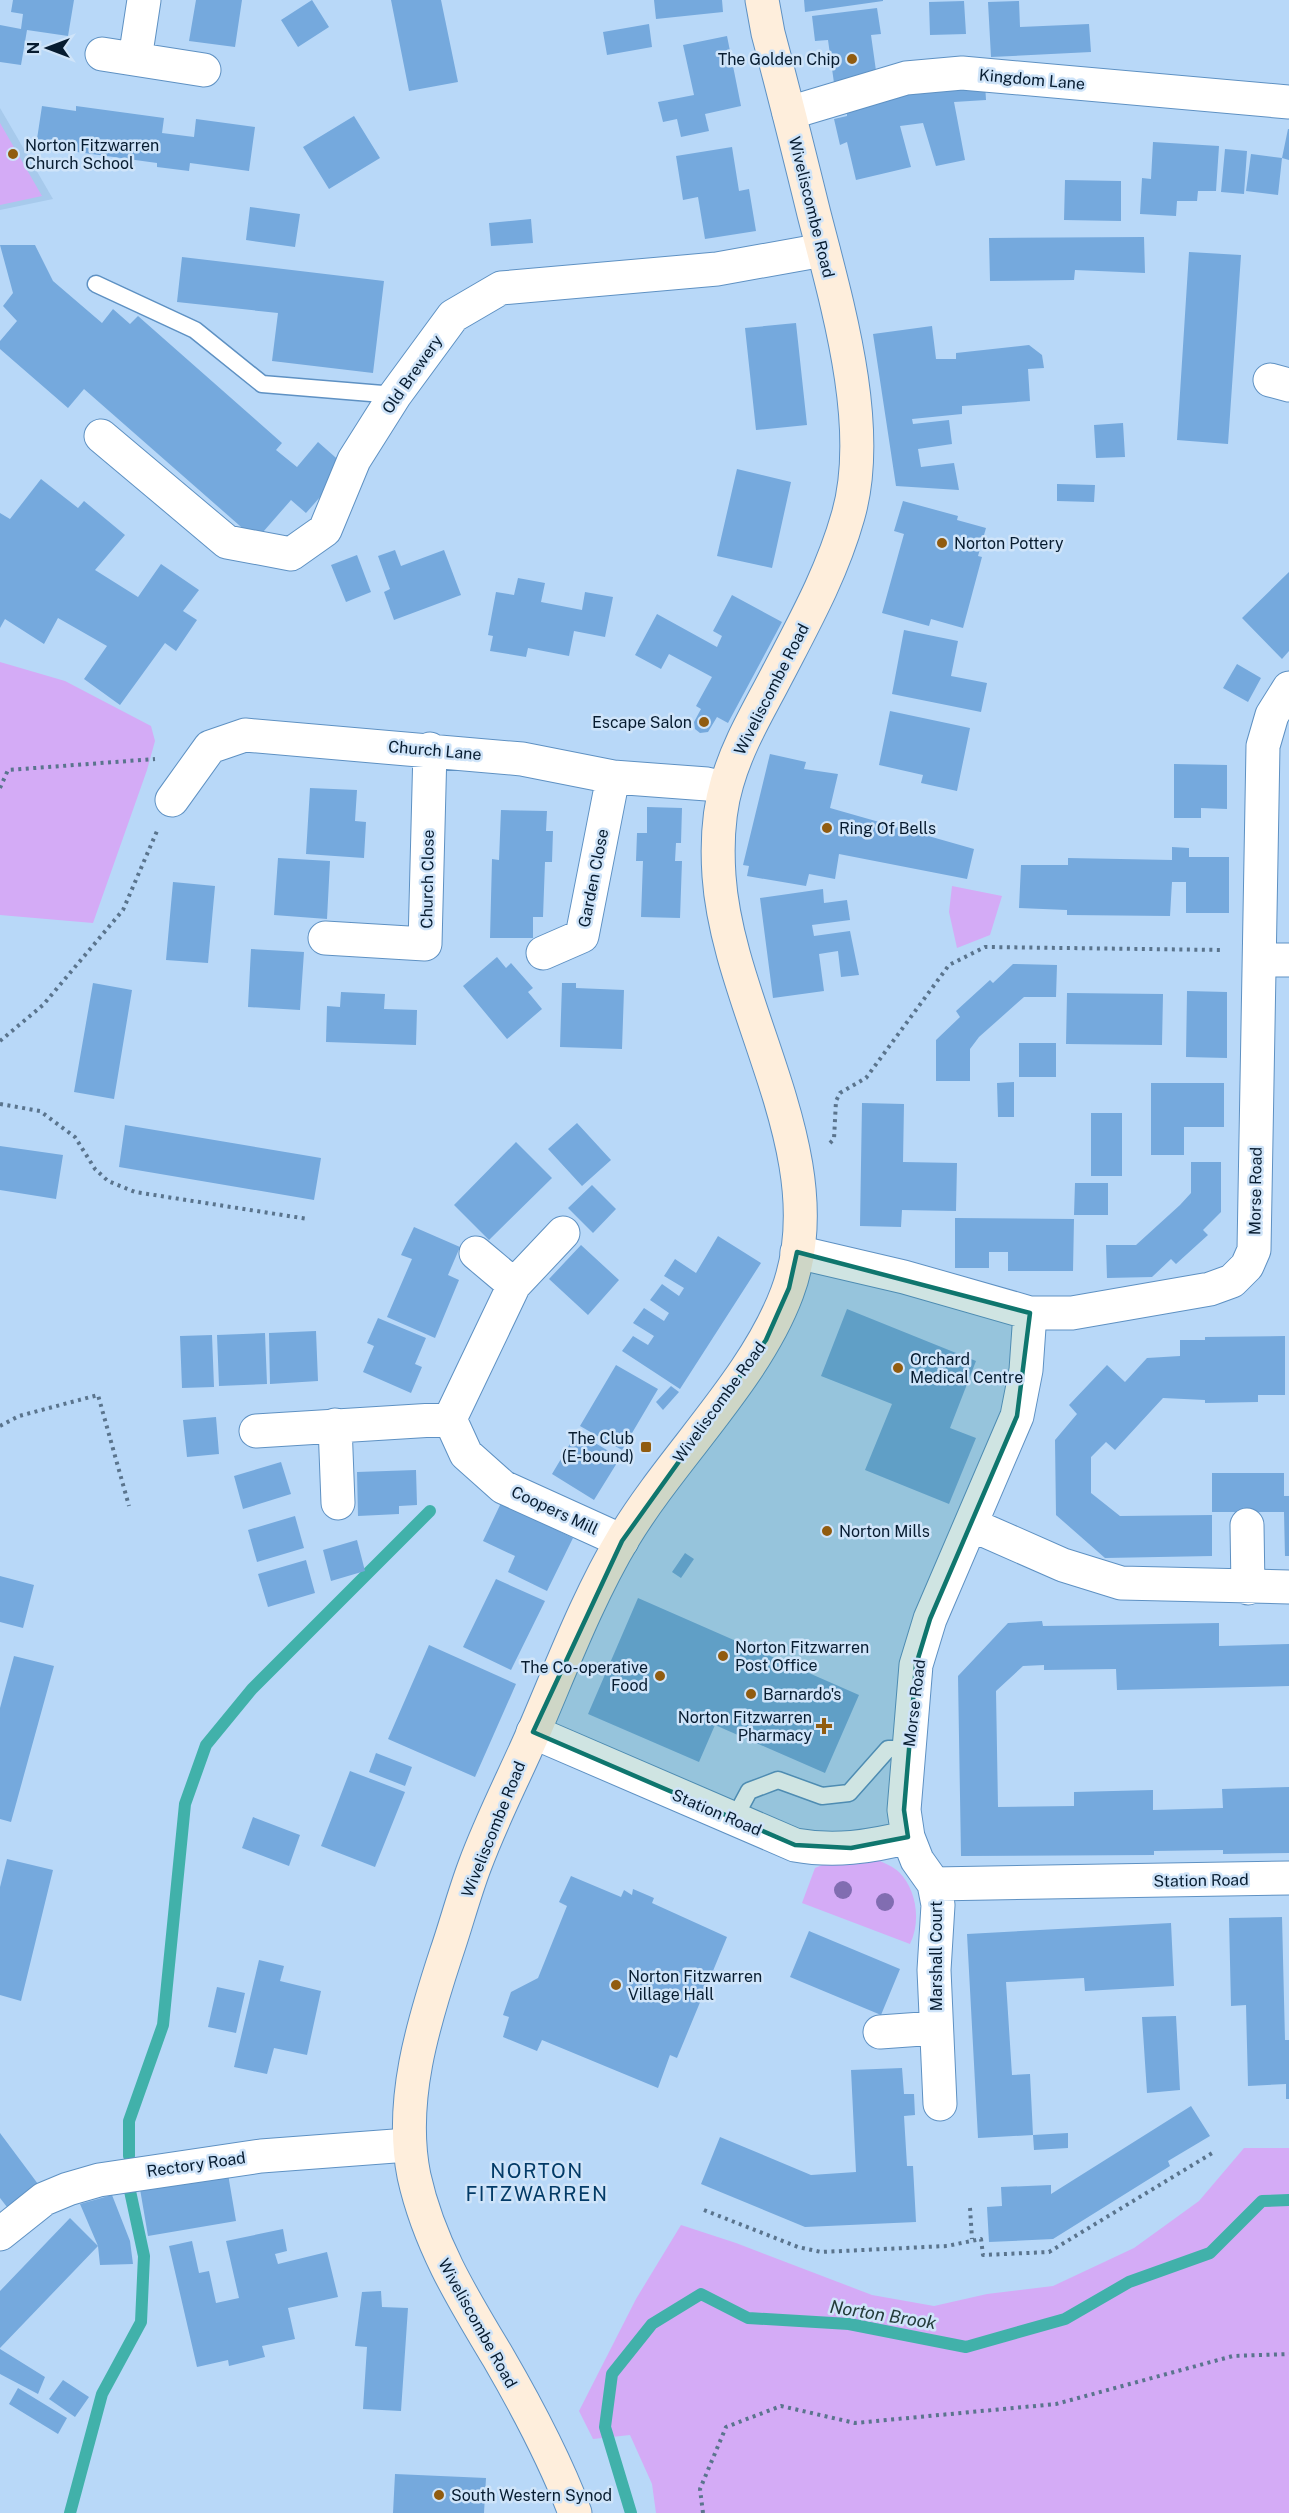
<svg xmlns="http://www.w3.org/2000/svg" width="1289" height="2513" font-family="'Public Sans',sans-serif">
<rect width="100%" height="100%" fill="#b8d8f8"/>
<!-- built -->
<path fill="#a7caec" d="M0,108L53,199L0,210Z"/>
<!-- green -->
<path fill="#d4abf6" d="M0,123L42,196L0,205Z
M0,662L65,681L151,726L155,741L147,770L93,923L0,915Z
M952,886L1002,896L990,935L957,948L949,912Z
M878,1860C884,1863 894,1867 899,1872C917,1890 921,1922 910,1944L802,1903L815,1868L832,1861Z
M1244,2148H1289V2513H656L652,2484L630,2435L593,2439L579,2411L636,2299L681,2225L736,2243L872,2295L934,2306L987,2294L1053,2286L1134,2248L1199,2201Z"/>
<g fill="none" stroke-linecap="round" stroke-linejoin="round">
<!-- stream -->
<path stroke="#41b1aa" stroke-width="12" d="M129,2156V2121L163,2025L185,1804L206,1745L252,1689L430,1511
M70,2513L102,2394L141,2322L144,2256L130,2191
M631,2513L605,2427L612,2374L652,2324L701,2294L748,2318L849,2324L966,2347L1065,2319L1129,2282L1210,2253L1262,2201L1289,2200"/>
</g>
<!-- building -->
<path fill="#75a9dd" d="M13,0H74L68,36L27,30L21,65L0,62V25L21,29L23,14L11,12Z
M196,0H242L235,47L189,41Z
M312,0L329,27L298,47L281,20Z
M391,0H441L458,82L409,91Z
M654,0H722L723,12L656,19Z
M804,0H883V1L805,12Z
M964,1L966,34L930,35L929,2Z
M1019,1L1020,27L1089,24L1091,52L991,57L988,2Z
M877,8L881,34L871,35L877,78L834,83L828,40L815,41L812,16Z
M649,24L652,47L607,55L603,32Z
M727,36L741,106L705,114L709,131L681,137L677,119L663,122L658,102L694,95L683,45Z
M985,84L986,100L954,102L965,160L936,166L923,123L900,126L911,167L856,180L847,142L840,145L834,119L847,116V111L904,90Z
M42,106L76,111V106L164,118L162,133L194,137L196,119L255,127L249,171L190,163L189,171L157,167V163L70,151L71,144L37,139Z
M354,116L380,158L329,189L303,147Z
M1288,129H1289V160L1282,158Z
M1153,142L1219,146L1216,191H1198L1197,201H1177L1176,216L1140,214L1142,178L1151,179Z
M732,147L739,191L749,189L756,231L705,239L698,197L683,200L676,156Z
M1225,149L1247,151L1244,194L1221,192Z
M1251,154L1282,158L1278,195L1246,191Z
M1065,180L1121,181V221L1064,220Z
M250,207L300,214L295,247L246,240Z
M531,219L533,243L491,246L489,223Z
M1144,237L1145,273L1075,270L1074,280L990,281L989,238Z
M0,245H35L53,281L102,323L113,309L130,324L138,316L282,443L276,450L297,467L318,442L343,464L325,485L328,488L306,513L291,500L256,540L84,389L68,408L0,349V341L17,321L3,306L13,293Z
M1189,252L1241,255L1228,444L1177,440Z
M182,257L384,281L373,373L272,361L278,313L177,302Z
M796,323L807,425L756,430L745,328Z
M932,326L936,359H956V353L1029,345L1042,355L1044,368L1028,369L1030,401L962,406V414L912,419L913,424L949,420L952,444L918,449L921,467L954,463L959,490L896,486L873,334Z
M1123,423L1125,457L1096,458L1094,425Z
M737,469L791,482L772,568L717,556Z
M41,479L78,508L84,501L125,535L95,570L138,597L161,564L199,590L183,611L197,620L176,651L165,643L120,705L84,679L107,646L58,618L44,644L5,619L0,628V513L10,519Z
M1057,484L1095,485L1094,502L1057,501Z
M903,501L958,516L957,520L986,528L978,556L982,557L963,628L931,619L929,626L882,613L904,534L894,531Z
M395,550L401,566L444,550L461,595L394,620L384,592L390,589L378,556Z
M357,555L371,592L346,602L331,565Z
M1289,572V651L1282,659L1242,618Z
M518,578L545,583L541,602L582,610L585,592L613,597L605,637L574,631L569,656L528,648L526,657L490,651L493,636L488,635L496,592L514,595Z
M732,595L782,622L728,723L717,717L708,732L700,733L695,729L694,722L701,709L696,706L712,677L669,654L661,669L635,655L657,614L717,647L722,636L713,631Z
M904,630L958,641L951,676L987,683L981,712L892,694Z
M1237,664L1261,678L1248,702L1223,688Z
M890,711L970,728L957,791L921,783L923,775L879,765Z
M770,754L806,762L804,769L838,774L830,808L974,849L967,879L839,854L835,879L809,874L806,886L747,876L749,866L743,865Z
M1174,764L1227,765V809L1201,808V818H1174Z
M310,788L357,790L355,821L366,822L364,858L306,854Z
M647,807L682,808L681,843H676L675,861H682L680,918L641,917L643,861H636L637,833H647Z
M501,810L547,811L546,831H553L552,862H545L543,917H533V938H490L492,859L499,860Z
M1172,847L1189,848V857H1229V913H1186V882H1172L1170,916L1067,915V910L1019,908L1021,865H1068V858L1172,860Z
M278,858L330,861L327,919L274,915Z
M173,882L215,886L208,963L166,960Z
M823,889L824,903L847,900L850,920L812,925L814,936L850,931L859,975L841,977L838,951L819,954L824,991L773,998L760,898Z
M251,949L304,952L300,1010L248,1007Z
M497,957L506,968L511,963L533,988L528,992L542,1009L507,1039L463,986Z
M1013,964L1057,965L1056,997H1024L979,1037L970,1049V1081H936V1040L960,1017L956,1011L990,980L993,983Z
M93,983L132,990L114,1099L74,1092Z
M562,983H576V988L624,990L622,1049L560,1047Z
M1187,991L1227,992V1058L1186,1057Z
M341,992L385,994L384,1009L417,1010L416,1045L326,1042L327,1006L340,1007Z
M1067,993L1163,994L1162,1045L1066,1044Z
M1019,1043H1056V1077H1019Z
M1014,1082V1117H998L997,1083Z
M1151,1083H1224V1127H1184V1155H1151Z
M862,1103L904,1104L903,1162L957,1163L956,1211L902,1210L901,1227L860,1226Z
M1091,1113H1122V1176H1091Z
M577,1123L611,1160L582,1186L548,1149Z
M125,1125L321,1158L314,1200L119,1167Z
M516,1142L552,1178L489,1240L454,1205Z
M0,1146L63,1155L56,1199L0,1190Z
M1191,1162H1221V1212L1203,1230L1208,1235L1176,1264L1171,1259L1152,1277L1107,1278L1106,1245H1136L1180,1205L1191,1193Z
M1075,1183H1108V1215H1074Z
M592,1185L616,1209L593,1233L568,1208Z
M955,1218L1074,1219L1073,1271H1008V1252H989V1268H955Z
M414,1227L460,1247L448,1275L459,1280L435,1338L387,1317L412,1259L401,1255Z
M718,1236L761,1263L680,1389L622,1351L633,1336L648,1345L654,1336L633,1323L644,1308L664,1321L669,1313L650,1300L662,1284L679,1296L684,1288L664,1276L675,1259L696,1273Z
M581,1245L619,1280L588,1315L549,1279Z
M847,1309L976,1361L950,1428L976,1438L949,1504L865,1470L892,1404L821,1376Z
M378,1318L426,1338L415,1364L422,1367L411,1393L363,1372L374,1346L367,1343Z
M316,1331L318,1381L270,1384L269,1333Z
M265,1333L267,1384L219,1386L217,1335Z
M212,1335L214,1387L182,1388L180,1336Z
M1285,1336V1395H1258V1402L1205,1403V1400L1163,1398L1115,1450L1106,1442L1091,1457V1493L1120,1516L1212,1515V1556L1105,1558L1056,1515L1055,1440L1077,1414L1069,1405L1107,1365L1125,1382L1147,1358L1180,1356V1340H1205V1337Z
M616,1365L658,1389L622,1450L580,1426Z
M671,1386L679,1392L663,1410L656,1402Z
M216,1417L219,1454L187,1457L183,1420Z
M577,1432L620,1458L594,1500L552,1474Z
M281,1462L291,1494L243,1509L234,1476Z
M416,1470L417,1505L399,1506V1514L358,1516L357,1472Z
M1212,1473H1284V1496H1289V1556H1285L1284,1512H1212Z
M501,1503L573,1538L547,1591L508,1572L515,1556L483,1541Z
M295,1516L304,1548L257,1562L248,1530Z
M357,1540L365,1571L331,1581L323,1550Z
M685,1553L694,1559L681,1578L672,1572Z
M306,1560L315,1593L268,1607L258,1574Z
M0,1576L34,1585L23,1628L0,1622Z
M496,1579L545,1601L511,1670L463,1647Z
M638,1598L859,1695L825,1773L715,1725L699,1762L588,1714Z
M1042,1621L1043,1626L1219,1623V1646L1289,1644V1686L1117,1690L1116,1669L1044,1670V1665L1023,1666L996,1691L998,1807L1074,1806V1792L1153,1790V1810L1223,1808L1222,1789L1289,1787V1853L1223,1854V1850L1154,1851V1855L961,1856L958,1676L1008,1623Z
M429,1645L516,1684L475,1777L388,1739Z
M14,1656L54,1666L11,1822L0,1819V1708Z
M376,1753L412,1767L405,1786L369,1772Z
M350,1771L405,1792L375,1867L321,1846Z
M253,1817L300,1835L289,1866L242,1848Z
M7,1859L53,1870L21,2001L0,1995V1887Z
M571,1876L621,1897L624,1890L632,1895L633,1889L654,1898L652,1903L727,1937L677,2058L670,2055L658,2088L542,2040L537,2051L503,2037L509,2017L503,2015L511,1992L538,1978L567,1906L559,1902Z
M1282,1917L1285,2040H1289V2099H1286V2084L1248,2086L1246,2005L1231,2006L1229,1918Z
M1171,1923L1174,1986L1085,1991L1084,1978L1006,1982L1012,2075L1030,2074L1033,2135L978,2138L967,1934Z
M809,1931L900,1969L881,2015L790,1977Z
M259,1960L284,1966L280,1981L321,1991L307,2055L274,2048L267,2074L234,2067Z
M217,1987L245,1993L236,2033L208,2027Z
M1176,2016L1180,2090L1147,2093L1142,2017Z
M902,2068L904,2094H914L915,2115L904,2116L907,2166H913L916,2222L805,2227L701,2184L720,2137L811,2175L856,2172L851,2070Z
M1191,2106L1210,2136L1168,2161L1170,2166L1053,2239L989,2242L987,2207L1002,2206L1001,2187L1051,2185V2194Z
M0,2133L38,2184L7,2207L0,2198Z
M1068,2133V2148L1034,2150L1033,2135Z
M228,2174L236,2221L148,2236L140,2189Z
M112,2195L130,2241L133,2264L100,2265L98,2246L0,2348V2291L70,2218L98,2246L80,2204Z
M283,2229L287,2251L275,2254L278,2264L327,2252L338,2297L288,2308L295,2339L262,2346L265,2357L229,2366L228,2360L197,2367L169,2246L192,2241L199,2273L209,2271L216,2303L239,2298L226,2241Z
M381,2291L382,2307L408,2308L401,2411L363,2409L367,2347L355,2346L362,2292Z
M0,2349L45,2377L38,2394L0,2374Z
M63,2380L89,2397L75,2417L49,2399Z
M18,2388L67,2418L58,2434L9,2404Z
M395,2474L486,2478L484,2513H393Z"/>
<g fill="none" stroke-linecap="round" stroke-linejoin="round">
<!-- service casing -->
<g stroke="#5e91c3" stroke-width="19">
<path id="service" d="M96,284L195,330L262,384L395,395
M734,1819L749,1791L778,1780L822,1796L849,1793L888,1749H909"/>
</g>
<!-- minor casing -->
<g stroke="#5e91c3" stroke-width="35">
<path id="minor" d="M102,54L204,70
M135,59L144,0
M789,113L906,78L962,73L1289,102
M1270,380L1289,385
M101,436L227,542L291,554L325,530L354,460L395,395L453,316L501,288L717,269L823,250
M172,800L210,747L245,735L522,759L613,777L707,784L725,788
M325,938L425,944L430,749
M543,953L582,936L613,777
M1261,960H1289
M797,1252L904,1277L1030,1313L1026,1370L1017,1416L930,1619L916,1665L904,1810L908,1837L917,1860L934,1884L938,1905L934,1970L940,2104
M476,1253L514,1285
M1030,1313H1072L1210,1289L1232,1281L1247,1266L1254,1250L1263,746L1272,715L1289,688
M450,1419L514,1285L563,1233
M335,1425L338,1503
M256,1431L450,1419L466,1454L503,1487L622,1541
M972,1525L1063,1565L1121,1583L1289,1587
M1247,1525L1248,1588
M533,1732L795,1845C834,1852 870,1847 908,1837
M934,1884L1289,1878
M880,2032L936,2028
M0,2234L44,2199L68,2189L99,2180L261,2156L408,2145"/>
</g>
<!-- secondary casing -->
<g stroke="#5e91c3" stroke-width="35">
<path id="secondary" d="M575,2513C555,2459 527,2407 498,2357C463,2299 429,2244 414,2176C399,2102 423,2024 446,1954C456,1925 464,1894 475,1865C492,1819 515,1775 534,1731C562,1666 588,1597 624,1537C673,1456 755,1379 787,1293C838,1158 728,1010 719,876C717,846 718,813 727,783C738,744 759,710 777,675C804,623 832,573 848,516C874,427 837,303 814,214C799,153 784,93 768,33L762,0"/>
</g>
<!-- path -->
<path stroke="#5a748d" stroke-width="4" stroke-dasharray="3 4.5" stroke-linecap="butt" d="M0,788L8,770L155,759
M0,1041L43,1005L123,910L157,831
M0,1104L40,1111L75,1137L95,1169L108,1181L135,1192L308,1219
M830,1143L834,1139L836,1101L840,1093L866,1078L949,965L985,947L1224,950
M0,1426L19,1416L98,1395L129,1506
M970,2208L972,2239
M704,2210L798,2247L821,2252L947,2246L981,2239L983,2255L1049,2252L1214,2152
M703,2513L700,2489L726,2427L781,2406L855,2423L1056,2404L1233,2356L1289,2354"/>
<!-- service -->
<use href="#service" stroke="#fff" stroke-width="16"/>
<!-- minor -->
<use href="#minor" stroke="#fff" stroke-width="33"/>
<!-- secondary -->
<use href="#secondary" stroke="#feeedc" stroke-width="33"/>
</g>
<!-- trees -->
<g fill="#816db1">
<circle cx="843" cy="1890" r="9"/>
<circle cx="885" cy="1902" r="9"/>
</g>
<!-- marked area -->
<path fill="#0f766e" fill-opacity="0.2" stroke="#0f766e" stroke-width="4.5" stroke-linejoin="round" d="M797,1252L1030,1313L1017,1416L930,1619L916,1665L904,1810L908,1837L851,1848L795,1845L533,1732L622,1541L766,1340L789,1288Z"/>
<!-- markers -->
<g fill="#915c10" stroke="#cfe4f9" stroke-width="2">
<circle cx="852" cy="59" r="6"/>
<circle cx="13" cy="154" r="6"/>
<circle cx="942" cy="543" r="6"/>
<circle cx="704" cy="722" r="6"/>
<circle cx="827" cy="828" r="6"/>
<circle cx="898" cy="1368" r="6"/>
<rect x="640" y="1441" width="12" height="12" rx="3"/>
<circle cx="827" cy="1531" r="6"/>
<circle cx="723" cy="1656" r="6"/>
<circle cx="660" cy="1676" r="6"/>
<circle cx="751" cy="1694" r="6"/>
<path d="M821 1717h6v6h6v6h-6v6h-6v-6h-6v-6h6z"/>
<circle cx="616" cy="1985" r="6"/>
<circle cx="439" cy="2495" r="6"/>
</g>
<g text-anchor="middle" stroke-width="5" stroke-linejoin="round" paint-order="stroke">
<!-- poi labels -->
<g font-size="16" fill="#071c30" stroke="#cfe4f9" text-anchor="start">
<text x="840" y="65" text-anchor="end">The Golden Chip</text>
<text x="25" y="151">Norton Fitzwarren<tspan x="25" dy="18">Church School</tspan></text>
<text x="954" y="549">Norton Pottery</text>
<text x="692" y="728" text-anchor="end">Escape Salon</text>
<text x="839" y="834">Ring Of Bells</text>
<text x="910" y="1365">Orchard<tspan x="910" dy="18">Medical Centre</tspan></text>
<text x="634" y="1444" text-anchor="end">The Club<tspan x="634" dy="18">(E-bound)</tspan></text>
<text x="839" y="1537">Norton Mills</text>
<text x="735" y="1653">Norton Fitzwarren<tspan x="735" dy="18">Post Office</tspan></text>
<text x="648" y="1673" text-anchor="end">The Co-operative<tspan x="648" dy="18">Food</tspan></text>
<text x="763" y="1700">Barnardo's</text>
<text x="812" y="1723" text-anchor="end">Norton Fitzwarren<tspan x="812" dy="18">Pharmacy</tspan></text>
<text x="628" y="1982">Norton Fitzwarren<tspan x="628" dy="18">Village Hall</tspan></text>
<text x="451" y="2501">South Western Synod</text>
</g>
<!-- street labels -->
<g font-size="16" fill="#071c30" stroke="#cfe4f9">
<text transform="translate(1032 79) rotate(5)" y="6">Kingdom Lane</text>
<text transform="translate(812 207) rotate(76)" y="6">Wiveliscombe Road</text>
<text transform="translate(412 374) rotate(-55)" y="6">Old Brewery</text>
<text transform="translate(771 689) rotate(-63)" y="6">Wiveliscombe Road</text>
<text transform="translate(435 750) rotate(5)" y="6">Church Lane</text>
<text transform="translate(593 878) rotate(-79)" y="6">Garden Close</text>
<text transform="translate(427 879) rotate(-89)" y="6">Church Close</text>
<text transform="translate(1255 1191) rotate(-89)" y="6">Morse Road</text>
<text transform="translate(719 1402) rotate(-54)" y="6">Wiveliscombe Road</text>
<text transform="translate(555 1510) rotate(25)" y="6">Coopers Mill</text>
<text transform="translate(914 1703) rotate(-83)" y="6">Morse Road</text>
<text transform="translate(717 1812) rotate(23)" y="6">Station Road</text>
<text transform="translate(493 1829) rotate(-68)" y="6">Wiveliscombe Road</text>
<text transform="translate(1201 1880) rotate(-1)" y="6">Station Road</text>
<text transform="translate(936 1956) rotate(-90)" y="6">Marshall Court</text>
<text transform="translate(196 2164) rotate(-8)" y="6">Rectory Road</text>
<text transform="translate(478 2323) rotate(61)" y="6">Wiveliscombe Road</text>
</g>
<!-- water labels -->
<g font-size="18" font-style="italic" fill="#243c3a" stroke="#cfe4f9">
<text transform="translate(883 2315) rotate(9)" y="6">Norton Brook</text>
</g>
<!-- quarter labels -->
<g font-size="20" letter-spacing="1.5" fill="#033b67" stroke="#cfe4f9">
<text x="537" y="2178">NORTON<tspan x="537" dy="23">FITZWARREN</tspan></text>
</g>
</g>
<!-- north arrow -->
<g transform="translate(48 48) rotate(270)" stroke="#cfe4f9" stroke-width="4.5" paint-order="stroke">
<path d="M0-4.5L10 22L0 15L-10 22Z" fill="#071c30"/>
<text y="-9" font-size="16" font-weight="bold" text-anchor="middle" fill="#071c30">N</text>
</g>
</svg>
